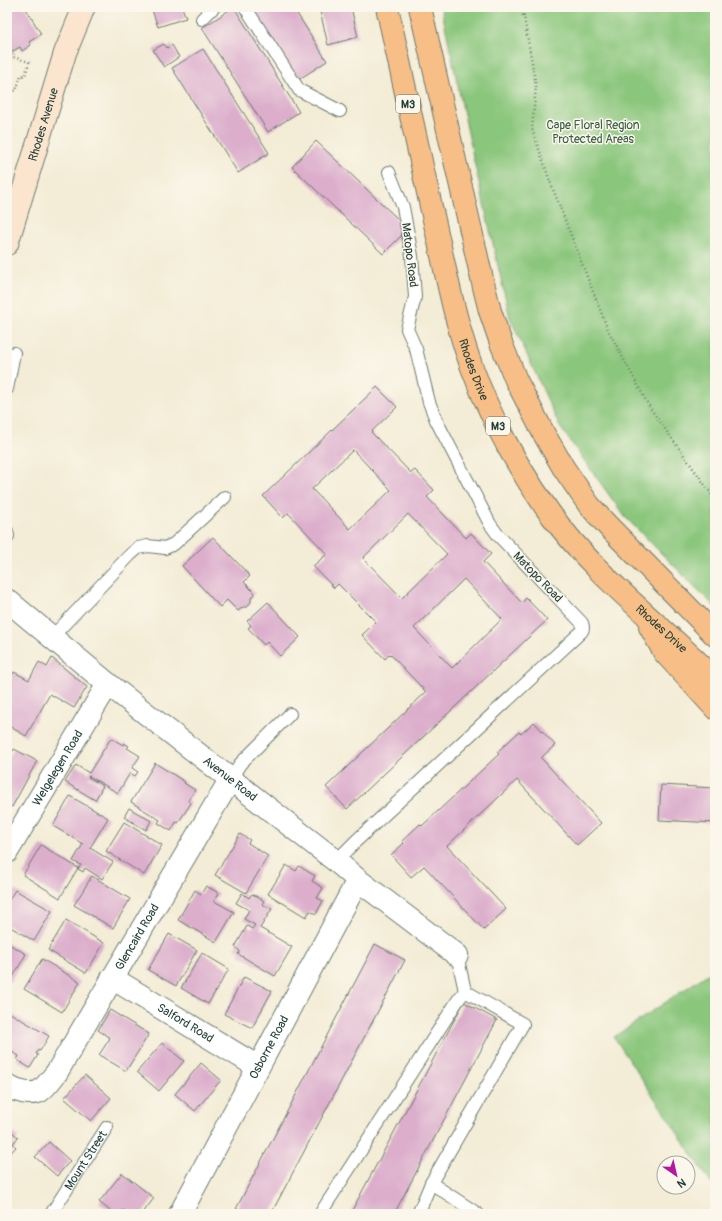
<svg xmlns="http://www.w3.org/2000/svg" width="722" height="1221" font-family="Pangolin,sans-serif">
<rect width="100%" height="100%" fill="#fbf7ec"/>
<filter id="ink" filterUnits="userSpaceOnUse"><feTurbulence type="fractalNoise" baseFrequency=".025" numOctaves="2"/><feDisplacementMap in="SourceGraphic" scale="8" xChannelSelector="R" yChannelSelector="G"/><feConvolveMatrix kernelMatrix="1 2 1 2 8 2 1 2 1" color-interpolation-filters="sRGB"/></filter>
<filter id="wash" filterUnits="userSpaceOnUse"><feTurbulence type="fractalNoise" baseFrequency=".012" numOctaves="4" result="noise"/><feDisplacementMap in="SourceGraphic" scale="16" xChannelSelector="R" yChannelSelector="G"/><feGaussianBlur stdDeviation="0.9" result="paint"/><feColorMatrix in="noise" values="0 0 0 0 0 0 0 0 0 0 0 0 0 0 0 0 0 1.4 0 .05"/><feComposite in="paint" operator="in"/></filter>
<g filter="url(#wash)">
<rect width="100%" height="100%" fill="#f3ecd6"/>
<!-- green -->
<path fill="#8ac67b" stroke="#548258" d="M441,7H715V607L625,517L560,427L510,318L474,161Z
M715,969V1189L614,1037Z"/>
<g id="blocks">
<!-- building -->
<path fill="#dcaecc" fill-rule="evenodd" d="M7,7H25L41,34L29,42L31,45L22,51L20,47L8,54Z
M151,7H182L186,18L158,27Z
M234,7L299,112L268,132L202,28Z
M252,7H293L327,61L298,80Z
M319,7H351L358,37L328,45Z
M164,44L167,48L172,45L179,57L164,67L153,50Z
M203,49L269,153L238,173L172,68Z
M7,57L11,58L7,69Z
M316,141L400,221L403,234L383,254L292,167Z
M377,387L397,407L371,432L411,473L415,470L434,490L427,497L466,538L471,533L491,554L483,562L522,603L526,598L547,620L347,809L326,787L426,692L390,654L385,659L362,635L376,622L338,584L334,588L313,566L327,554L288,513L283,518L263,496ZM353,450L391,490L350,529L312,489ZM408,514L447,554L402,598L363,558ZM464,579L502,619L452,668L414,628Z
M213,537L250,576L244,582L255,593L251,598V602L247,607H243L238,611L227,600L220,607L182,566Z
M268,602L300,637L280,656L267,642L264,645L248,628L251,625L247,621Z
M52,658L87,687L74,708L50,694L26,736L7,725V684L14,672L29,680L39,662L47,667Z
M534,722L555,745L541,758L601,823L577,845L517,780L447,846L506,909L484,930L424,866L411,877L391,855L404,843L402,841L420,824L422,826L499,754L497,752L519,732L521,734Z
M111,738L123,745L124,743L129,746L127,748L140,756L132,768L138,772L135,776L130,773L118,793L89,776L88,777L103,786L95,800L65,782L76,765L89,773Z
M14,749L37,761L12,807L7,804V761Z
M155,763L185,782L184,783L195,790L188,801L191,803L178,823L176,822L171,831L158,823L160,820L131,802Z
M661,785L715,788V823L659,820Z
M70,796L108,818L90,848L113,862L102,879L85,868L83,872L78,869L81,865L73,861L83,844L53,826Z
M129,808L151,821L146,830L124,817Z
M124,822L162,845L144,875L106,851Z
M240,834L250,840L248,843L268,856L246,893L215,875Z
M41,845L78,868L60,898L23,875Z
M286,865L296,871L299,866L315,876L312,881L323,888L317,898L323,901L316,914L310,911L306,917L268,894Z
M92,876L130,899L113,928L74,905Z
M206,886L219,893L214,901L234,912L216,942L178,920L195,890L201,894Z
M15,890L52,911L34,941L7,925V903Z
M242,893L249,898L252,894L264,901L262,904L272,909L260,928L292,947L275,976L238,954L240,951L235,947L247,926L252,929L255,925L244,919L249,910L236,903Z
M66,920L104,943L86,973L48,950Z
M169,934L197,950L176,986L148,970Z
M7,943L26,954L10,982L7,981Z
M375,944L405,960L271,1214H246L236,1209Z
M202,953L229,969L208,1004L181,988Z
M42,959L80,982L62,1012L24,989Z
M244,977L272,991L252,1028L224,1014Z
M464,1002L497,1020L394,1214H350Z
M110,1010L149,1034L126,1071L99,1055L110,1038L98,1030Z
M10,1013L49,1036L40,1051L38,1050L36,1054L38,1055L30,1068L17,1060L19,1056L7,1049V1019Z
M162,1043L184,1061L159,1091L137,1072Z
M201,1063L221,1080L195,1111L175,1094Z
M85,1075L111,1098L91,1121L64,1098Z
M7,1128L18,1137L13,1144L16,1147L7,1157Z
M49,1142L70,1161L57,1176L35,1157Z
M122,1173L154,1198L142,1214H129L123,1210L120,1214H114L99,1202Z"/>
</g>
</g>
<g filter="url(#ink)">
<use href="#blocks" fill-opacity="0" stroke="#697a6d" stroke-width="1"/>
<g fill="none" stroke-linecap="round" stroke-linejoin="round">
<!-- lane casing -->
<g stroke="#697a6d" stroke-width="14">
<g id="lane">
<path d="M245,7L299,90L340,111"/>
<path d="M202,19L214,7"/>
<path d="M7,389L14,353"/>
<path d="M7,531L8,536L7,538"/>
<path d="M52,637L130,555L138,548L148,546L165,548L174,544L225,497"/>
<path d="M230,780L240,764L290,714"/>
<path d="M336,861L356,841L579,634C583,631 584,628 582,623L498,535L490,524L436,420L429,402L416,349L407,329L415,297L412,256L403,207L389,172"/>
<path d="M431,1183L523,1024L465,991L457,955"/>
<path id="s1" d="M51,1214L107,1127"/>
<path d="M320,1214L458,1000L465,991"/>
<path d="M418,1214L431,1183L478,1214"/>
</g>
</g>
<!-- street casing -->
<g stroke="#697a6d" stroke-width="24">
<g id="street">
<path id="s2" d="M7,600L108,684L336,861L358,880L457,955"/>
<path id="s3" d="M7,852L108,684"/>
<path id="s4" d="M112,978L258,1067"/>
<path id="s5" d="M7,1086C16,1091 30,1096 40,1091C47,1086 52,1078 57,1072L230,780"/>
<path id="s6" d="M180,1214L358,880"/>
</g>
</g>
<!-- secondary casing -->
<g stroke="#697a6d" stroke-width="24">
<g id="secondary">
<path id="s7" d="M7,244L65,53L84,7"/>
</g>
</g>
<!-- highway casing -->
<g stroke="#697a6d" stroke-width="24">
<g id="highway">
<path id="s8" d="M387,7C402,75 417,143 432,211C444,262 453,315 471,365C490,417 517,467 549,512C595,576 660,624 715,679"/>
<path d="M420,7L482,279L490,311L501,343L516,380L544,434L563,467L589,505L607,525L715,635"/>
<path d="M650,627L664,652L715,708"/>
</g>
</g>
<!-- path -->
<path stroke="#697a6d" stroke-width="2.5" stroke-dasharray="1 3" stroke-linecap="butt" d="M520,7L523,16
M523,7L525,23L536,86L532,129L551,184L608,330L650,408L715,499
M7,56L13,57
M7,88L16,91L21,75L25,76L29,62L13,57L14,51"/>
<!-- lane -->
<use href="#lane" stroke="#fff" stroke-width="12"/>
<!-- street -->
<use href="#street" stroke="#fff" stroke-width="22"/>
<!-- secondary -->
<use href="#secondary" stroke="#fce5cf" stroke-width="22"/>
<!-- highway -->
<use href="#highway" stroke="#f7be87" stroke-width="22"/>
</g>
</g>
<g text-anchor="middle" stroke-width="3" stroke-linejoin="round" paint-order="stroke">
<!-- shield labels -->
<g fill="#fbf7ec" stroke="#61756b" stroke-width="1">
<rect x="396" y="95" width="24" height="18" rx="3"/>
<rect x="486" y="417" width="24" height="18" rx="3"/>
</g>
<g font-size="11" font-weight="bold" fill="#1f3d34">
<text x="408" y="108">M3</text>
<text x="498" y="430">M3</text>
</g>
<!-- street labels -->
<g font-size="12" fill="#1f3d34" stroke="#fbf7ec">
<text dy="4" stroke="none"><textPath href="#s7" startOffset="125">Rhodes Avenue</textPath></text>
<text transform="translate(410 255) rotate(83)" y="4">Matopo Road</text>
<text dy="4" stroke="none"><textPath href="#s8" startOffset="373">Rhodes Drive</textPath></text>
<text transform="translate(538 577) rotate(46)" y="4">Matopo Road</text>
<text dy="4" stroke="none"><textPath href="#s8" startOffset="697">Rhodes Drive</textPath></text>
<text dy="4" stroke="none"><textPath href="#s3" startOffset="98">Welgelegen Road</textPath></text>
<text dy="4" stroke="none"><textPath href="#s2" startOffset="286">Avenue Road</textPath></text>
<text dy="4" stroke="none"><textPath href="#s5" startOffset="217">Glencaird Road</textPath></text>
<text dy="4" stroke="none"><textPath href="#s4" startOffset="86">Salford Road</textPath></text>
<text dy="4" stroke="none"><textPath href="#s6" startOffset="189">Osborne Road</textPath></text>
<text dy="4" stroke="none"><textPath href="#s1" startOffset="64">Mount Street</textPath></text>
</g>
<!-- park labels -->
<g font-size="12" fill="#3a5f46" stroke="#fbf7ec">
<text x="593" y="129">Cape Floral Region<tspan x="593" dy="14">Protected Areas</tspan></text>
</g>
</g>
<!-- margin -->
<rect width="722" height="1221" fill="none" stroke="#fbf7ec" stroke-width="24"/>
<!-- north arrow -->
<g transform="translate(676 1175) rotate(146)"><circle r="19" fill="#fbf7ec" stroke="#a3ada2"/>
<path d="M0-3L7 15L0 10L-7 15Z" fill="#b5179e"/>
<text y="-6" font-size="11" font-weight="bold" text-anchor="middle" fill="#1f3d34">N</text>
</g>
</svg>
